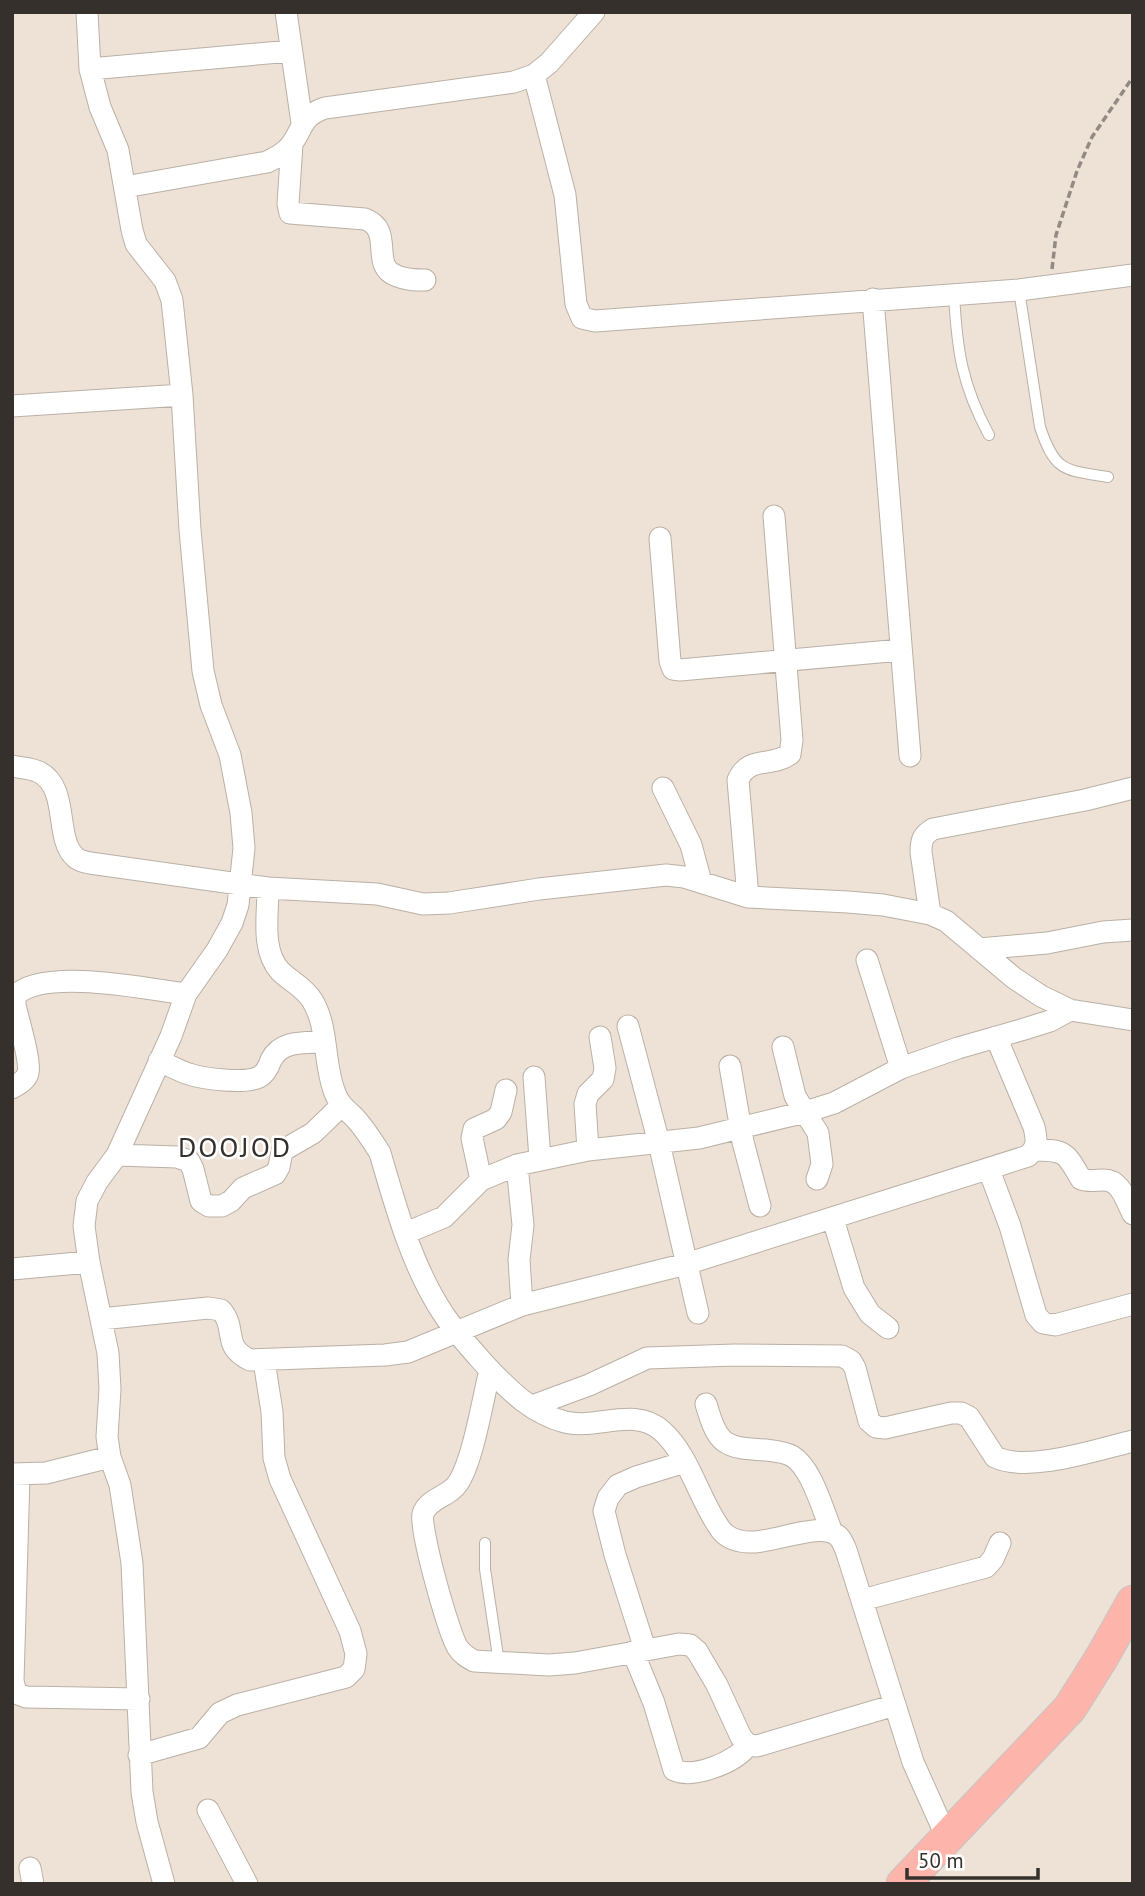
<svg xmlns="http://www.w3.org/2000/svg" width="1145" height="1896" font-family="'PT Sans',sans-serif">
<rect width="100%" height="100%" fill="#eee2d7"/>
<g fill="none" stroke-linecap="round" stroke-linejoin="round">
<!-- lane casing -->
<g stroke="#bbb0a5" stroke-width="12">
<path id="lane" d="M1019,290L1040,427C1055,472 1064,470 1108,477
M954,294C957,351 962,385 989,435
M485,1543V1569L499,1663"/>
</g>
<!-- street casing -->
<g stroke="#bbb0a5" stroke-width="23">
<path id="street" d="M87,12L90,69L100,107L118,150L132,230L136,244L165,281L172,300L182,395L190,530L203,671L211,705L230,755L241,813L244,848L238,905L232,923L217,950L186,994L171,1036L117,1155L97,1182L87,1201L84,1226L89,1262L108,1353L110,1389L107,1437L110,1457L120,1485L132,1563L142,1792L147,1822L164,1884
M286,12L302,123
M90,69L291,51
M534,75L565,195L576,304L582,318L595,321L1019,290L1133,275
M292,144L288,204L290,213L365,219C395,230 369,267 397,276C406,280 416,280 425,280
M125,187L267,162C277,157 285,153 291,145C304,127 301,116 325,108L514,82L534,75L549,63L594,12
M873,299L910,756
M12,406L182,395
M660,538L670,661L673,669L680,670L901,650
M12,766C21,768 31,768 39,772C70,788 54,838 75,857C79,861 85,862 90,863L268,888L377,894L423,904L449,903L539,889L666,875L684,877L748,897L848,902L883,905L930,914L946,921L1014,978L1041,996L1070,1010L1133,1020
M663,788L691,845L701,882
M268,888C268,915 261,950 280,971C290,981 304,987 312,1000C329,1027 323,1064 335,1093C339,1105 347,1110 355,1118C365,1129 372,1140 380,1153C396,1208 412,1267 444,1315C457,1334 473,1351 488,1368C510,1391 533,1414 565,1422C596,1430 635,1406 662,1431C689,1455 699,1499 719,1527C723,1534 731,1539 740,1541C766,1548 819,1519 838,1536C842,1540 844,1545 846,1550L913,1762L947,1838
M748,897L738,780C749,755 771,768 790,754L792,740L774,516
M930,914L921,852C921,840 923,835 933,829L1085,800L1133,788
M979,949L1047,943L1103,932L1133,930
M867,960L901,1068
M628,1026L659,1143L698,1313
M783,1047L795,1096L818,1133L822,1164L817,1179
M159,1061C169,1065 179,1071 189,1074C203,1079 246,1084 259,1077C265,1074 269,1066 271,1060C281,1040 304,1043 324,1042
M730,1066L743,1142L760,1206
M534,1077L540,1159
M12,1088C19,1084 26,1080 28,1073C31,1061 18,1019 15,1005V996C42,967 148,989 186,994
M588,1150L585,1104L588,1094L603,1079L605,1068L600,1037
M1035,1150C1066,1150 1066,1153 1081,1179C1089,1182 1096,1180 1104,1180C1121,1180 1126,1201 1133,1214
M117,1155L177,1157L189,1161L193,1169L201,1201L209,1206H222L231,1201L243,1188L275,1174L279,1167L282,1151L313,1133L341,1106
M517,1165L523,1225L519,1260L522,1305
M989,1170L1010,1226L1036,1315L1043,1323L1055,1325L1133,1304
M481,1180L472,1138L474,1129L496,1119L501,1112L506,1090
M833,1219L854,1288L870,1314L888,1328
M406,1233L444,1217L481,1180L517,1165L588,1150L699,1138L805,1112L834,1103L901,1068L958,1048L1021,1030L1050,1021L1070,1010
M12,1269L89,1262
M101,1319L208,1308L221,1310C238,1330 221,1346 250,1360L385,1355L408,1352L522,1305L686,1264L1028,1156C1038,1147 1037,1140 1034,1127L996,1037
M490,1370C483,1398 473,1461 458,1483C450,1496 427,1499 423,1514C419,1528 449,1635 458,1648C462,1654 467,1657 474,1661L549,1665L575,1663L679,1644L690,1645L697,1651L717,1685L741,1737L748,1745L757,1746L895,1705
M706,1404C718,1445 724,1448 766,1450C775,1451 785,1452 792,1456C812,1468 823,1511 832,1532
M532,1406L589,1385L647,1358L735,1355L842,1356L851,1361L855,1368L869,1421L876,1427L885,1428L951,1413H961L969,1417L995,1457C1028,1473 1096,1450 1133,1441
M12,1474L46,1473L110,1457
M19,1476L13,1681L16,1693L26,1697L139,1699
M862,1600L986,1567L993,1559L1000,1543
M645,1649L615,1555L604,1511L608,1498L618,1485L636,1477L685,1462
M633,1652L654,1703L674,1770C694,1779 736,1762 748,1745
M139,1755L199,1738L220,1713L237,1705L346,1677L354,1669L356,1654L350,1631L280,1479L274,1458L272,1412L264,1361
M208,1810L247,1884
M30,1868L33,1884"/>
</g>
<!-- primary casing -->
<g stroke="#c6c5c4" stroke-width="35">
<path id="primary" d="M903,1884L1070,1708L1102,1657L1133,1602"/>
</g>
<!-- path -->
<path stroke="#938a83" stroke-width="3.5" stroke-dasharray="7 3.5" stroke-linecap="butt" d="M1052,269L1056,235L1077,171L1092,137L1133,77"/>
<!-- lane -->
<use href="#lane" stroke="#fff" stroke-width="10"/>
<!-- street -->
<use href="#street" stroke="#fff" stroke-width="21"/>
<!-- primary -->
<use href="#primary" stroke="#fdb4aa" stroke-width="33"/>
</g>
<g text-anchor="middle" stroke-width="5" stroke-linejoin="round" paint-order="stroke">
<!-- quarter labels -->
<g font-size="28" letter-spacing="2" fill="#35302c" stroke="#fff">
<text x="235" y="1157">DOOJOD</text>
</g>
</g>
<!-- border -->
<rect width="1145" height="1896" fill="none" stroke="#35302c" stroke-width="28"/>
<!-- scale -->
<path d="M907 1868v10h131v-10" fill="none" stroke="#35302c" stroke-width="3.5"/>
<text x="918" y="1868" font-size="21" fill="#35302c" stroke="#ffffff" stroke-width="5" paint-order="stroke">50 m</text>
</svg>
